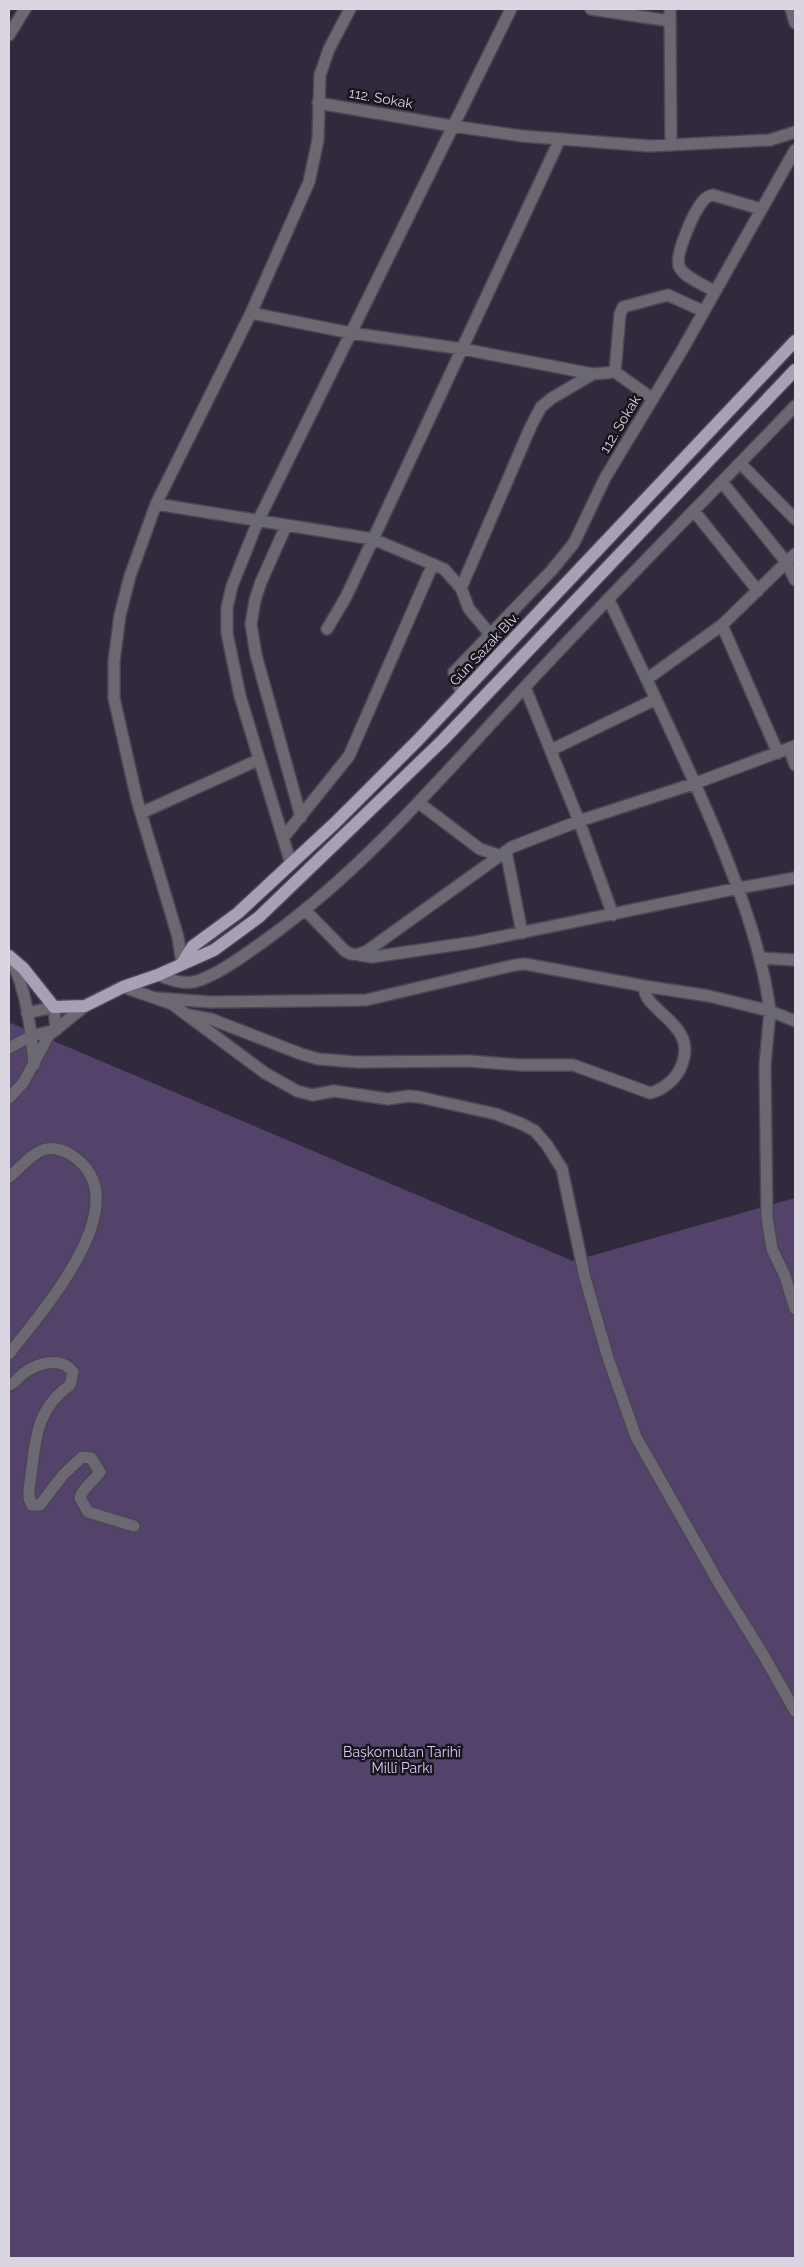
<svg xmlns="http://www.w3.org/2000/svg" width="804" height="2267" font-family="Raleway,sans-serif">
<rect width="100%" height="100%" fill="#312a3d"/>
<!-- green -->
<path fill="#53436a" d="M11,1023L573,1261L795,1198V2258H9V1025Z"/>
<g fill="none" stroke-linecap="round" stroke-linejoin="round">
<!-- minor casing -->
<g stroke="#4c4557" stroke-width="14">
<path id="minor" d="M591,9L670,21
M670,9L671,145
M791,9L795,23
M9,35L25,9
M318,103L452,126L522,136L649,146L770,140L795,132
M714,291C704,285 683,277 679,266C675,254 694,211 703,201C706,197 708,196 713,195L761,209
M251,313L351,333L463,349L593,374
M615,372L620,314L623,307L668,295L703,311
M740,463L795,519
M722,482L787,563L795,580
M156,504L373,539L444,569L461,588
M694,511L758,591
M286,526L261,582L255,600L251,624L256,655L301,817
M609,600C646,679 685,757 718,837C741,894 762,950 770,1011L795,1021
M722,625L778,753
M327,629L346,597L560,139
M490,634L469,609L461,588L531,426L541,407L552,398L593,374L615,372L653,399
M647,679L722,625L795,554
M525,687L579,821L613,915
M462,694L454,672L552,570L574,543L605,478L681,352L795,150
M789,748L795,765
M551,750L656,699
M419,803L480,849L498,855
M141,813L258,760
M283,838L349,756L433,564
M506,851L522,933
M291,864L240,696L227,633V607L232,586L258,521L511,9
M306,911L345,951C353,956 358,955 367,951L512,847L579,821L696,783L795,746
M359,955L372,957L475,942L739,888L795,878
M760,958L795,960
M11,959C27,991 31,1030 34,1065
M182,964L178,937L137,800L114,698V661L120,615L130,576L156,504L251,313L309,182L318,140L320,75L329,49L350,9
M158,975C171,980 186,986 200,980C221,973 252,950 271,936C367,866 444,774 524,688C613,592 705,500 795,406
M644,986L709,996L770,1011L765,1065L767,1217L772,1249L785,1276L795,1309
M123,987L172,1004L265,1073L297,1091L312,1095L334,1091L388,1099L409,1096L419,1097L496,1114L522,1124L535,1131L547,1145L562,1169L585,1278L608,1358L636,1437L720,1585L764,1656L795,1711
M157,998L210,1002L366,1000L515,965L525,964L644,986C643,1013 702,1024 680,1069C674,1081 662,1090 650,1093L573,1065H521L469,1061L357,1062L318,1059L301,1054L211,1019L188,1015
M9,1048L31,1036L56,1030L54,1007L27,1013
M9,1098L23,1083L49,1035L85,1006
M9,1177C30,1160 42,1136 73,1156C141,1202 41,1312 9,1354
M9,1385C16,1383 18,1377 24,1373C38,1363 61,1356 73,1372L70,1385C32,1412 36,1446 29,1489V1498L32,1505H40L43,1501L63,1475L82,1457L91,1458L100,1472C94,1481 83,1487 80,1498L88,1512L134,1526"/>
</g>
<!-- major casing -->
<g stroke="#4c4557" stroke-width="15">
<path id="major" d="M9,956L23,968L54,1007L85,1006L123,987L158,975L214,950L259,917L443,740L795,370
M182,964L193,946L238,913L267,886L335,823L418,740L795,341"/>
</g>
<!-- minor -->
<use href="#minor" stroke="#6b6871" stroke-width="11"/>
<!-- major -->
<use href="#major" stroke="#a8a0b4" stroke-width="12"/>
</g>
<g text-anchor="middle" stroke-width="5" stroke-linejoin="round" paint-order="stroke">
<!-- street labels -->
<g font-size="14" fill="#dad5e1" stroke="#18151d">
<text transform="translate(381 98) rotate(10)" y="5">112. Sokak</text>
<text transform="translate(620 424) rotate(-59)" y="5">112. Sokak</text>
<text transform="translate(484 649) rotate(-47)" y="5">Gün Sazak Blv.</text>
</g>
<!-- park labels -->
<g font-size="14" fill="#d8c6f7" stroke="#18151d">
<text x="402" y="1757">Başkomutan Tarihî<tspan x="402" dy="16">Millî Parkı</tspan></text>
</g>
</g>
<!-- border -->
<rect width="804" height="2267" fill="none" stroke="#dad5e1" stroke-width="20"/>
</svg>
